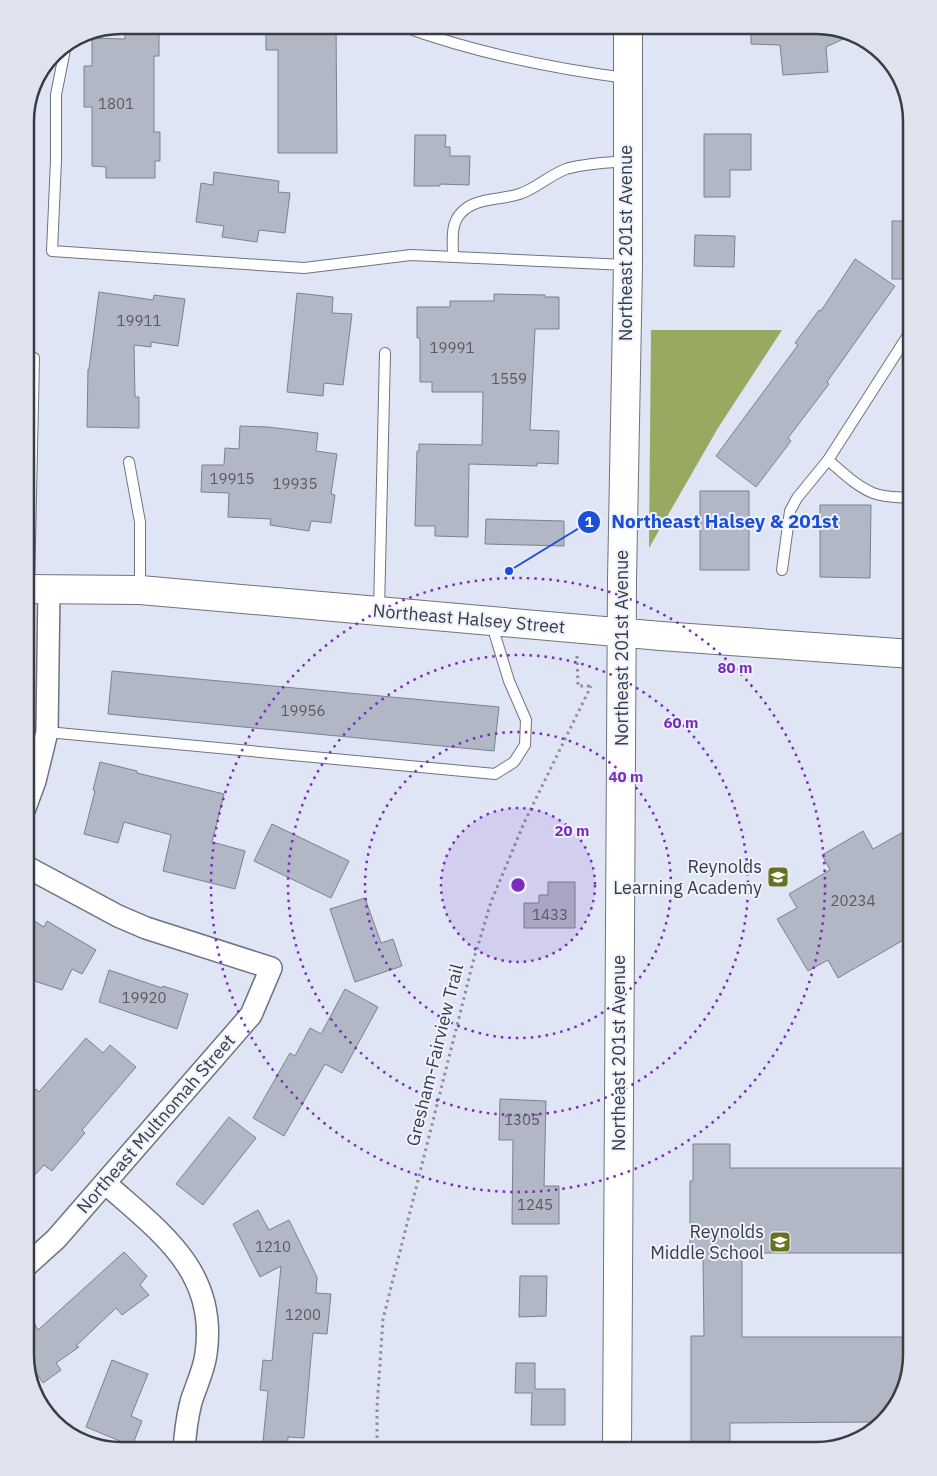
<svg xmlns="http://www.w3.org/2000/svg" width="937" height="1476" font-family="'IBM Plex Sans',sans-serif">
<rect width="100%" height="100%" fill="#dfe5f4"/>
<!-- forest -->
<path fill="#9aa961" d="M651,330H782L718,428L649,548Z"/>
<!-- building -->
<path fill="#b1b7c4" stroke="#7b818e" d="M266,25H336L337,153H278V50H266Z
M751,25H823L852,35L826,47L828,72L783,75L780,45L751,44Z
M125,32H159V56H154V132H160V161H155V178H106V167L92,166V107H84V66H92V38L125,39Z
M704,134H751V170H730V197H704Z
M415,135H446L445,147H450V156H470L469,185L440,184V186H414Z
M214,172L279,181L278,192L290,193L285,233L259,230L257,242L222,237L224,226L196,222L201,183L213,185Z
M892,221H912V279H892Z
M695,235L735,236L734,267L694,266Z
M855,259L895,286L827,382L829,384L788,438L791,441L756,487L716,456L798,345L795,343L819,310L821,311Z
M99,292L153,300L154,295L185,299L178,346L151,342V347L134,345L135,397H139V428L87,427L88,369H89Z
M297,293L333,297L332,313L352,314L343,385L324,383L323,396L287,392Z
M494,294L545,295V297H559V329H535L530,430L559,431L558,464L537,463V466L469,464L468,537L435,536V526H415L417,451H419V444L482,445L483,392H432V382H420V338H417V307H450V301H494Z
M240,426L268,427L318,433L316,451L337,454L331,494L335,495L331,523L311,521L309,531L270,525L271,519L228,517L229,493L201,492L202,465H224L225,448L239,449Z
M700,491H749V570H700Z
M820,505H871L870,578L820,577Z
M486,519L564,521V546L485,544Z
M112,671L499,707L494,751L108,714Z
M100,762L137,771V773L224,794L212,842L245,851L235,889L163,871L171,835L124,822L118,843L84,834L95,791L93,790Z
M272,824L349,861L331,898L254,861Z
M912,827V935L838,978L828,960L808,971L777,919L797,908L789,894L830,870L822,855L863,831L873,849Z
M548,882H575V928H524V903H539V895H548Z
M365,898L381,943L393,939L402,966L355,982L330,909Z
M25,915L44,927L47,921L96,950L82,974L72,969L62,990L25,978Z
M109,970L162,988L163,986L188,994L177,1029L99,1002Z
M345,989L378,1007L342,1073L325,1064L284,1136L253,1118L290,1053L295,1056L310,1028L321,1034Z
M86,1038L103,1053L110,1045L136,1067L82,1130L85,1133L52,1171L44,1165L25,1186V1101L36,1089L39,1092Z
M500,1099L546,1101L544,1186H559V1224H512L513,1140H499Z
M229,1117L256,1138L203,1205L176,1184Z
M693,1144H730V1168H912V1253H742V1337H912V1356L896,1408L880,1422L730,1423V1445H691V1336H704L703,1254H690V1181H693Z
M258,1210L269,1230L289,1220L317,1277L316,1293L331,1294L327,1334L313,1333L304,1438L288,1437L287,1451H262L268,1391L260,1390L263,1360L272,1361L281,1266L260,1277L233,1224Z
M124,1252L147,1276L140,1285L149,1295L122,1315L116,1308L76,1346L79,1347L56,1363L61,1370L43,1383L36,1373L30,1377L25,1355V1306L38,1330Z
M520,1276H547L546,1316L519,1317Z
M112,1360L148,1374L131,1416L142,1421L132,1446L86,1427Z
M516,1363H535V1389H565V1425H531L532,1393H515Z"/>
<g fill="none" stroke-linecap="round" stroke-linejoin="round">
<!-- lane casing -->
<g stroke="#6e7380" stroke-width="12">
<path id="lane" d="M399,25C472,52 549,68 626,78
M66,44L56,95V160L52,251L304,268L411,255L626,265
M453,257C453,242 450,224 461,213C476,196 503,201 522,193C538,187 550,175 566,169C586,163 607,163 627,161
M129,462L140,522V589
M912,498C899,497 885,498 873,493C856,486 842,472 828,460L912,329
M782,570L790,511L797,498L828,460
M29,588L34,358
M379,610L385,353
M907,653L912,576
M47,732L495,774L514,762L525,745L526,720L509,681L491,622"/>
</g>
<!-- street casing -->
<g stroke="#6e7380" stroke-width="24">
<path id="street" d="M25,808L35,781L47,732L49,589
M105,1183C160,1232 218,1271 206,1354C204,1370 196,1386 191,1402C187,1418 185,1434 184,1451
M25,1267L56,1239L251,1015L271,968L146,928L118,916L25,866"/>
</g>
<!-- secondary casing -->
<g stroke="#6e7380" stroke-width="30">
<path id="secondary" d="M25,589L140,590L661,636L912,654
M617,1451L622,580L628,265V25"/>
</g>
<!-- path -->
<path stroke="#8a8e98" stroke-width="3" stroke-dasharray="2.5 4" stroke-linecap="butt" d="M577,656L578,686H592
M377,1451V1407L383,1319L473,962L491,902L524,823L591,686"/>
<!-- lane -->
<use href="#lane" stroke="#fff" stroke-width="10"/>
<!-- street -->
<use href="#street" stroke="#fff" stroke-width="21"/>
<!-- secondary -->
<use href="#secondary" stroke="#fff" stroke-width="28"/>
</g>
<!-- distance rings -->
<circle cx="518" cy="885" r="77" fill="#7b2cbf" fill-opacity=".12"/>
<g fill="none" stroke="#7b2cbf" stroke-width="2.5" stroke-dasharray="2.5 5">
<circle cx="518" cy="885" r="77"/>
<circle cx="518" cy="885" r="153"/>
<circle cx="518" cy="885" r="230"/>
<circle cx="518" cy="885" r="307"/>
</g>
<!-- icons -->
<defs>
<g id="school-square" transform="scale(1.125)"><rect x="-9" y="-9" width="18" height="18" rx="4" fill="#65721e" stroke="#edf2fe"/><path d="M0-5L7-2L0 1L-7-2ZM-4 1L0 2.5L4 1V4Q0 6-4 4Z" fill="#fff"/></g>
</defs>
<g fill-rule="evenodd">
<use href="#school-square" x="778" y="877"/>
<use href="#school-square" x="780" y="1242"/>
</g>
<g text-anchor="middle" stroke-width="4" stroke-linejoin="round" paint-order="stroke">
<!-- number labels -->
<g font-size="15" fill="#575b62">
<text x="116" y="109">1801</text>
<text x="139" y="326">19911</text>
<text x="452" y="353">19991</text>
<text x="509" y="384">1559</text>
<text x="232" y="484">19915</text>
<text x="295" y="489">19935</text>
<text x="303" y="716">19956</text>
<text x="853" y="906">20234</text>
<text x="550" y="920">1433</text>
<text x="144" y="1003">19920</text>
<text x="522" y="1125">1305</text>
<text x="535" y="1210">1245</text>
<text x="273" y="1252">1210</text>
<text x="303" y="1320">1200</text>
</g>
<!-- street labels -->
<g font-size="18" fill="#393c41" stroke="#edf2fe">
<text transform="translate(626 243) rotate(-90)" y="6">Northeast 201st Avenue</text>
<text transform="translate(469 619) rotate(5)" y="6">Northeast Halsey Street</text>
<text transform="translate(622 648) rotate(-90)" y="6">Northeast 201st Avenue</text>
<text transform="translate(619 1053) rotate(-90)" y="6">Northeast 201st Avenue</text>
<text transform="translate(435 1055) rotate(-76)" y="6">Gresham-Fairview Trail</text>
<text transform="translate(156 1124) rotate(-49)" y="6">Northeast Multnomah Street</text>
</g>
<!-- poi labels -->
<g font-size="18" fill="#393c41" stroke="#edf2fe" text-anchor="end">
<text x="762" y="873">Reynolds<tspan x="762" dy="21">Learning Academy</tspan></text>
<text x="764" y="1238">Reynolds<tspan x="764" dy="21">Middle School</tspan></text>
</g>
</g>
<!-- crop -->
<path d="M0 0H937V1476H0ZM121 34H816A87 87 0 0 1 903 121V1355A87 87 0 0 1 816 1442H121A87 87 0 0 1 34 1355V121A87 87 0 0 1 121 34Z" fill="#dfe3ef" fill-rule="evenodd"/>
<path fill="none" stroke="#393c41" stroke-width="2.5" d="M121 34H816A87 87 0 0 1 903 121V1355A87 87 0 0 1 816 1442H121A87 87 0 0 1 34 1355V121A87 87 0 0 1 121 34Z"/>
<circle cx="518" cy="885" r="8" fill="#7b2cbf" stroke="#edf2fe" stroke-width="2.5"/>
<g font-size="15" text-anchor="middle" font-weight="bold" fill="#7b2cbf" stroke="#edf2fe" stroke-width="4" stroke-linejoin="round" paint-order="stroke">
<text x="735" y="673">80 m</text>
<text x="681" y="728">60 m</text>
<text x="626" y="782">40 m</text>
<text x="572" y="836">20 m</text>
</g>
<!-- callouts -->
<path fill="none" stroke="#1d4ed8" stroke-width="2" d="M509 571L589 522"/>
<g fill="#1d4ed8" stroke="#edf2fe" stroke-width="2">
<circle cx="509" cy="571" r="5"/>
<circle cx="589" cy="522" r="12"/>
</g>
<g font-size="15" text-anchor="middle" font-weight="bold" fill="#fff">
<text x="589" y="527">1</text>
</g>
<g font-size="19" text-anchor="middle" font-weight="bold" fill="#1d4ed8" stroke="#edf2fe" stroke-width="4" stroke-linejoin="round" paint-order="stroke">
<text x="725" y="528">Northeast Halsey &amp; 201st</text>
</g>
</svg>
